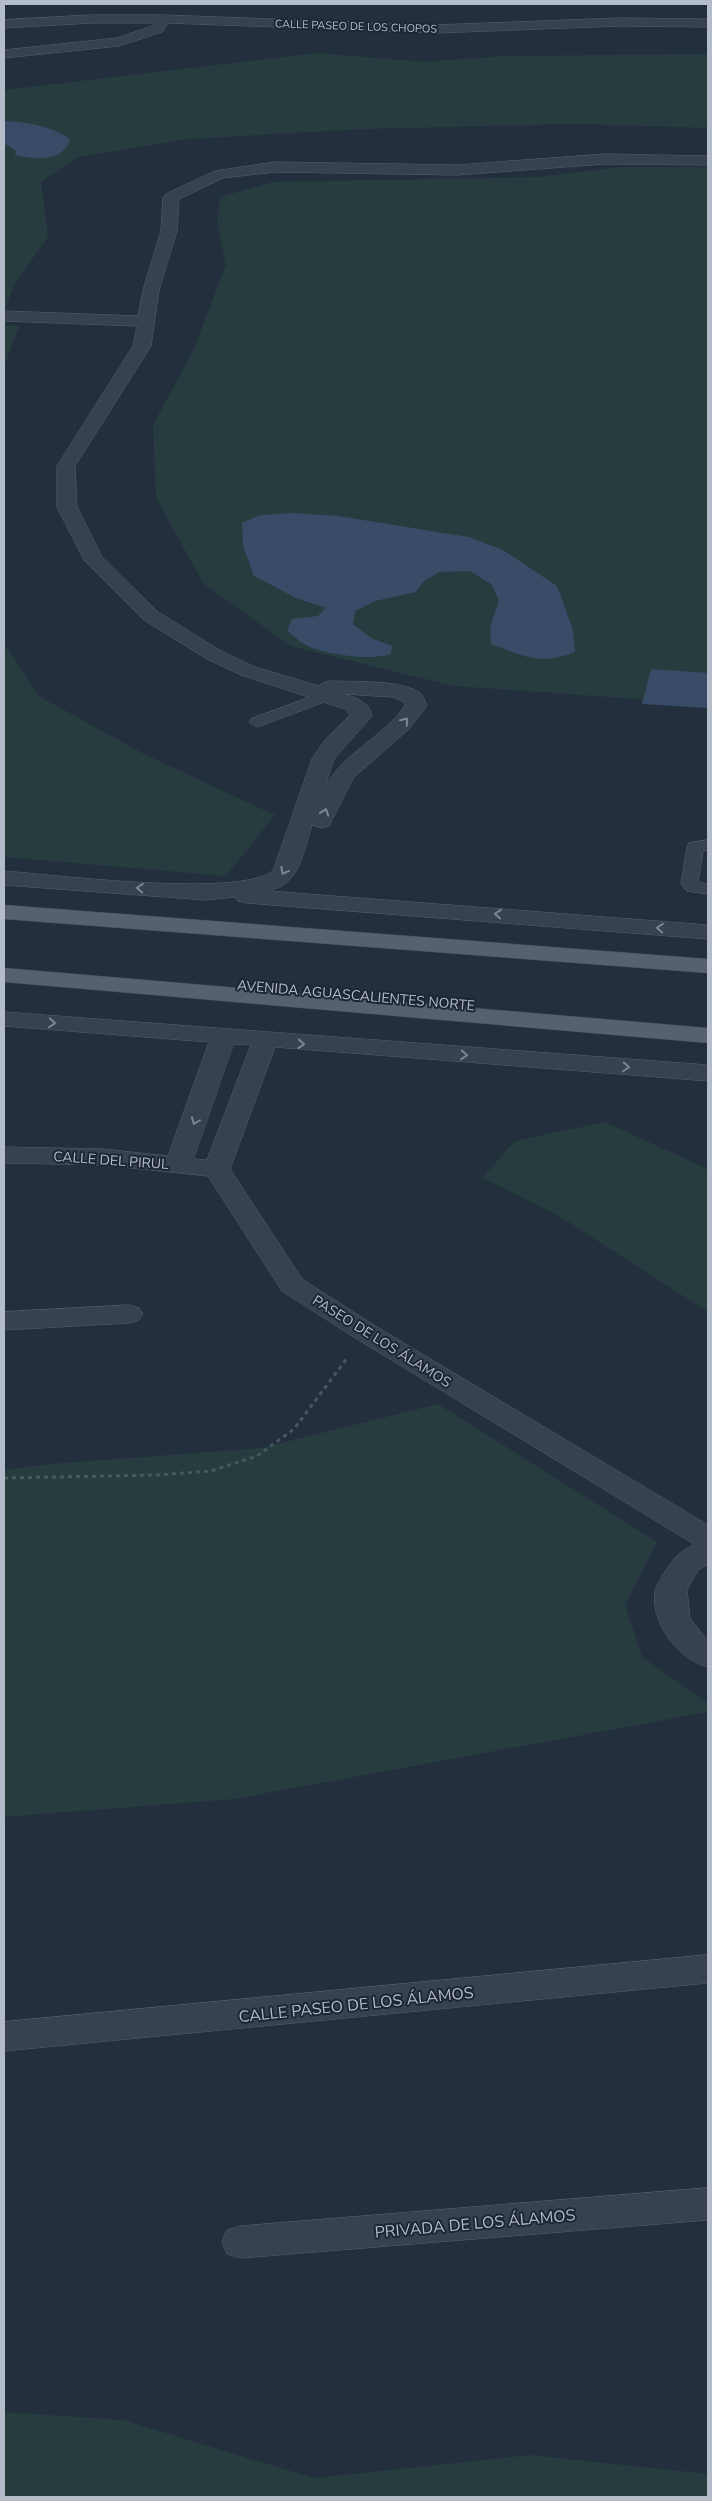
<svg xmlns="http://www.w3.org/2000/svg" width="712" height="2501" font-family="'Nunito Sans',sans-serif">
<rect width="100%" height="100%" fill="#242f3e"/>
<!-- green -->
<path fill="#263c3f" d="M318,53L424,62L503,56L708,54V128L575,124L367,129L188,139L79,157L41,182L48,237L15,283L4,311V90Z
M622,167H708V704L454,686L290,646L203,583L156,498L153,425L193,351L226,265L217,224L220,197L273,182L537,177Z
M4,325L19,326L4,367Z
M4,643L39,696L142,753L275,815L226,876L4,857Z
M605,1122L708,1169V1312L559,1216L482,1178L515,1141Z
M438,1404L657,1542L625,1605L642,1657L708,1703V1712L234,1799L4,1817V1470L50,1464L261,1448Z
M4,2412L123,2420L314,2478L530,2455L708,2474V2497H4Z"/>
<!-- water -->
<path fill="#394c67" d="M4,121C28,122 50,126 70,139C65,162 33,160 15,155L16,151L4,143Z
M293,513L338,516L469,537L503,550L557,586L573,630L575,652C540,666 524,656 491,644L490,628L499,600L491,584L470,571L439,572L423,582L416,592L375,601L355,611L353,624L371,638L392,646L391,654C369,661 332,655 310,647C302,644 294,636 287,631L292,619L318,616L326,608L296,598L254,576L243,546L242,523L260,515Z
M651,669L708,673V708L642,704Z"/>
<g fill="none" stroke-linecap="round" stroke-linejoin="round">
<!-- service casing -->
<g stroke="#565f6c" stroke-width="1">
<path id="service" d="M327,691L332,693L335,696L332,699L263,725L257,727L249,722L251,719Z
M708,840V850L703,851L698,882L708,884V894L687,891L681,884L687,847L689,843Z"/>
</g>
<!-- minor casing -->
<g stroke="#565f6c" stroke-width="1">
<path id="minor" d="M91,15H164L435,25L619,18L708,19V27L619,26L435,33L168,23L162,32L119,46L4,58V50L117,38L152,26L154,23H91L4,28V20Z
M605,154L708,156V165L605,164L457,175L275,172L223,178L179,199L177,231L159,290L151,346L75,466L77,507L102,557L158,612L221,651L255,667L319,686L322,683L329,681C350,682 408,679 422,695C424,698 425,702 427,706L408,730L353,778L329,826L321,828L312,825C303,852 301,883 269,891L708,925V939L246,903L238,901L235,897L206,900L4,885V871C56,875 237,898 273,871L312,759L325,740L350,715L345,709L241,675L207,659L144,620L84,560L57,507V466L133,346L137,326L4,321V311L138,316L143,290L161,231L163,197L166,194L215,171L275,162L457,165ZM344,694L393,697L404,702L405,706C383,737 345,752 325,786L334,759L372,716C369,701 356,698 344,694Z
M4,1012L708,1065V1081L275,1047L230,1169L302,1279L377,1327L708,1525V1564L698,1570L687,1590L690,1618L708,1641V1667C679,1660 650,1623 655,1591C656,1585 673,1558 678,1555C682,1551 689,1548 694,1544L357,1339L282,1291L208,1176L103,1165L4,1163V1147L103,1149L168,1156L209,1042L4,1026ZM234,1044L251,1045L207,1160L194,1159Z
M129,1305L139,1308L143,1314L139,1320L129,1323L4,1330V1312Z
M708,1955V1983L4,2051V2022Z
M708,2188V2220L241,2258L227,2254L222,2242L227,2230L241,2226Z"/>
</g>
<!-- primary casing -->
<g stroke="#414a57" stroke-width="1">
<path id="primary" d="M4,905L708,959V973L4,919Z
M4,968L708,1028V1043L4,982Z"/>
</g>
<!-- path -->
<path stroke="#44595c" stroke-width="3" stroke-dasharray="4 4" stroke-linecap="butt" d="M4,1478L156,1475L211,1471L257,1456L294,1429L348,1357"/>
<!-- service -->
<use href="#service" fill="#38414e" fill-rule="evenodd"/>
<!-- minor -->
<use href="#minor" fill="#38414e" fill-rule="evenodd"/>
<!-- primary -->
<use href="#primary" fill="#56606e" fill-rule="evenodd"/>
</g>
<!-- one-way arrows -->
<defs><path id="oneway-chevron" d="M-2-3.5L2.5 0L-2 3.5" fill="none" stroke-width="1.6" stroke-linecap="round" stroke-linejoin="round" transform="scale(1.25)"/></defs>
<g stroke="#7c8592">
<use href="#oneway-chevron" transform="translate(405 721) rotate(-51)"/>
<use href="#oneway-chevron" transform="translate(325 812) rotate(-70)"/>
<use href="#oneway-chevron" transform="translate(284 871) rotate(118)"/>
<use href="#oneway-chevron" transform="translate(140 888) rotate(-176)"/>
<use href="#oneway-chevron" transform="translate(498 914) rotate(-175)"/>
<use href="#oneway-chevron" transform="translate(660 928) rotate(-175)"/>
<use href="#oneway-chevron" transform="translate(52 1023) rotate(5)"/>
<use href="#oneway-chevron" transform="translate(301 1044) rotate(4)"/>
<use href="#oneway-chevron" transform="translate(464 1055) rotate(4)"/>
<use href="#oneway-chevron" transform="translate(626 1067) rotate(4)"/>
<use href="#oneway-chevron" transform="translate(195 1121) rotate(111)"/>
</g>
<g text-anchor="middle" stroke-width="4" stroke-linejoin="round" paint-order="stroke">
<!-- far-street labels -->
<g font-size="11" fill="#b4bcc9" stroke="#1d2633">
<text transform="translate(356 26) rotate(2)" y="4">CALLE PASEO DE LOS CHOPOS</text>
</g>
<!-- street labels -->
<g font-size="14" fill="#b4bcc9" stroke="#1d2633">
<text transform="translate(356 995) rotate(5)" y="5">AVENIDA AGUASCALIENTES NORTE</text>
<text transform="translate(111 1160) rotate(4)" y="5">CALLE DEL PIRUL</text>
<text transform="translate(382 1341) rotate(32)" y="5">PASEO DE LOS ÁLAMOS</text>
</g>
<!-- near-street labels -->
<g font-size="16" fill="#b4bcc9" stroke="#1d2633">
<text transform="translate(356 2004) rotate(-6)" y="6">CALLE PASEO DE LOS ÁLAMOS</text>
<text transform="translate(475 2223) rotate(-5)" y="6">PRIVADA DE LOS ÁLAMOS</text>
</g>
</g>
<!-- border -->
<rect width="712" height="2501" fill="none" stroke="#b4bcc9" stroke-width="10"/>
</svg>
